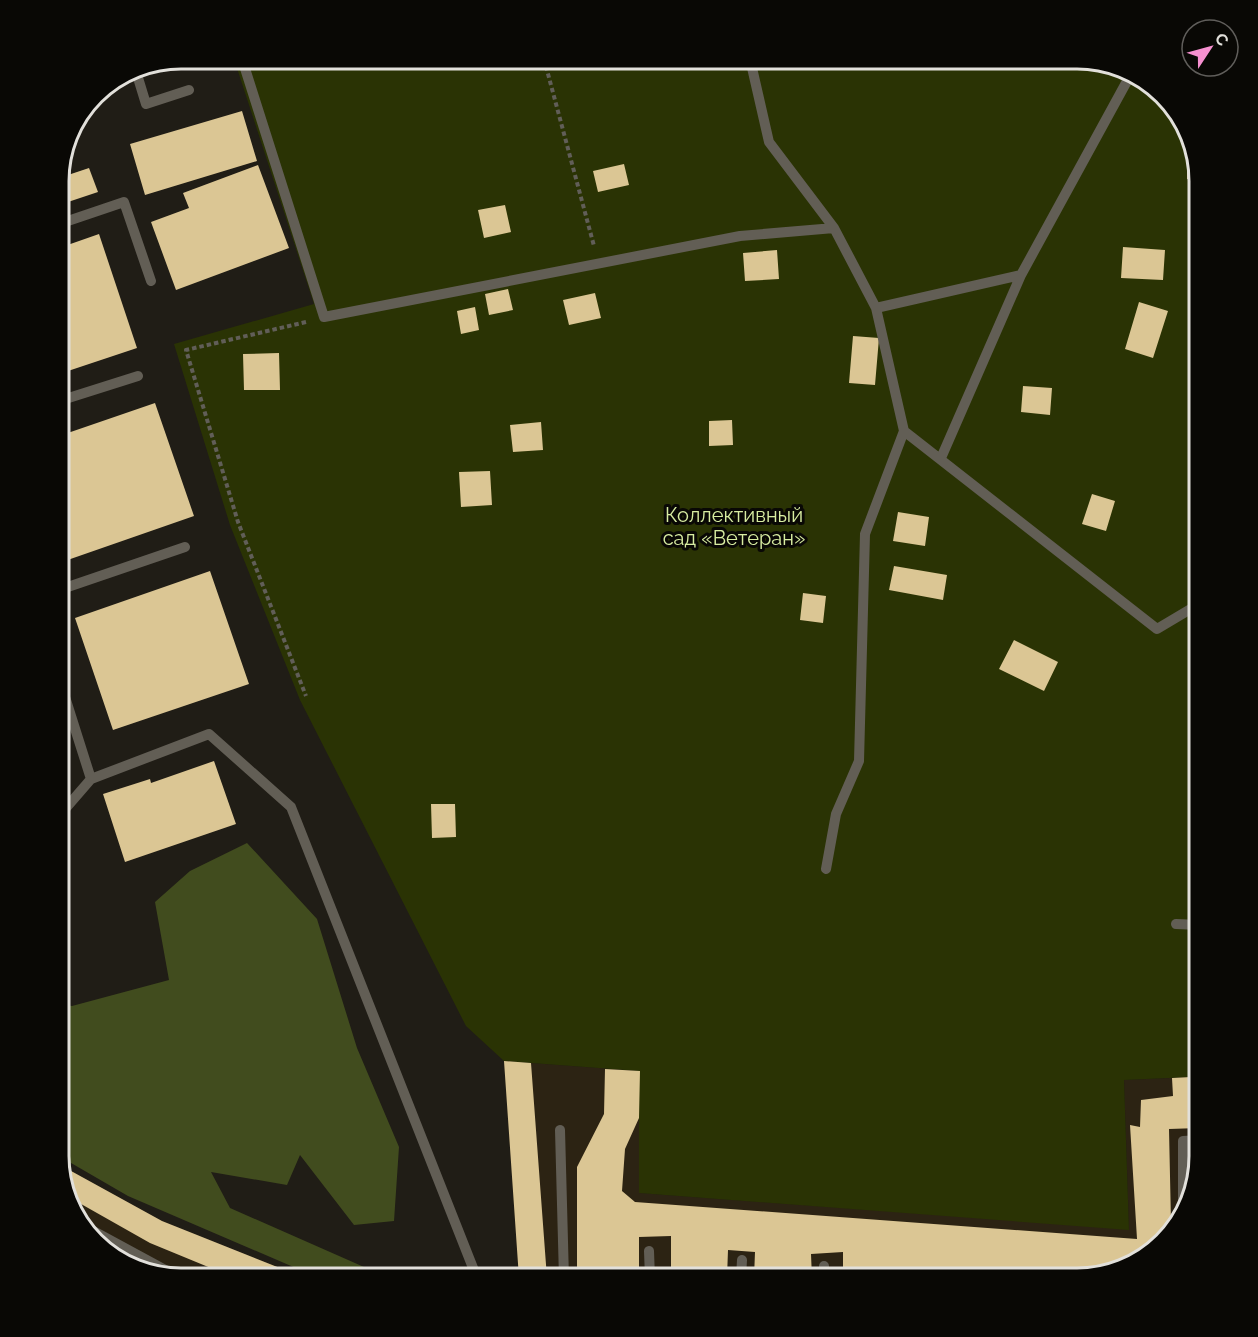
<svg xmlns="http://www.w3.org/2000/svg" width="1258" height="1337" font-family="Raleway,sans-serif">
<rect width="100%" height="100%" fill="#201d16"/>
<!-- industrial -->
<path fill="#2c2313" d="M504,1061L640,1071V1193L1129,1229L1124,1080L1191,1077L1192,1096H1199V1156L1187,1210L1152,1253L1077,1278H519Z
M62,1166L162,1221L305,1278H181L127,1266L84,1231Z"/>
<!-- green -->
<path fill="#2a3304" d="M234,59H1085L1131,71L1174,106L1199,181V1096L1192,1097L1191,1077L1124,1080L1129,1230L639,1193V1071L504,1061L466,1026L300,700L230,525L174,344L314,304Z"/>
<!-- forest -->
<path fill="#414c1e" d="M247,843L317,919L357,1048L399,1147L394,1221L354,1225L300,1155L287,1185L211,1172L230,1208L389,1278H319L128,1196L59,1156V1004L72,1006L169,980L155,902L190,871Z"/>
<!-- building -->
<path fill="#dbc694" d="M119,77L121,85L97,93L100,89Z
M242,111L257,161L145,195L130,144Z
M1187,145L1199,179H1187Z
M624,164L629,185L598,192L593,171Z
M258,165L289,248L176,290L151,222L189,208L183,193Z
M89,168L98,192L59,205V178Z
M505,205L511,232L484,238L478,210Z
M99,234L137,348L59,374V248Z
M1123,247L1165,250L1163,280L1121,278Z
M777,250L779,279L745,281L743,253Z
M508,289L513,310L489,315L485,294Z
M595,293L601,318L569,325L563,300Z
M1139,302L1168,311L1153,358L1125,349Z
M475,307L479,330L461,334L457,311Z
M853,336L879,338L875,385L849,383Z
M279,353L280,390H244L243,354Z
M1194,372H1199V397H1192Z
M1023,386L1052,388L1050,415L1021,412Z
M155,403L194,516L59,563V436Z
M732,420L733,445L709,446V421Z
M541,422L543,450L513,452L510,425Z
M490,471L492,505L461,507L459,472Z
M1092,494L1115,501L1106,531L1082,524Z
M898,512L929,517L925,546L893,541Z
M894,566L947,575L943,600L889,590Z
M210,571L249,684L113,730L75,618Z
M803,593L826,596L823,623L800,620Z
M1014,640L1058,662L1044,691L999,669Z
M214,761L236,824L125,862L103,794L150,779L151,783Z
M431,804H455L456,837L432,838Z
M504,1061L531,1063L547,1278H519Z
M605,1069L640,1071L639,1118L625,1149L622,1191L635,1202L1137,1239L1130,1125L1140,1127L1141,1100L1173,1096L1172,1078L1191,1077L1192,1097L1199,1096V1128L1169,1129L1171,1223H1177L1152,1253L1082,1277L1013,1278V1270L989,1268V1278H932V1275L896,1272V1278H843V1252L811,1254L812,1278H754L755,1252L728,1250L727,1278H671V1236L639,1237V1278H577V1167L604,1114Z
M62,1166L162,1221L305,1278H235L150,1243L74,1200Z"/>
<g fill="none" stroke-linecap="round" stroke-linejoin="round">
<!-- path -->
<path stroke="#615e58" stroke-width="4" stroke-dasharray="4.5 3" stroke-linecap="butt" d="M544,59L594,246
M306,322L186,350L238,522L306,696"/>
<!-- lane -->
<path stroke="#625e55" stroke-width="10" d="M242,59L324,317L740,236L834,228
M750,59L769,142L834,228L876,308L904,431L1157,629L1199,604
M135,68L146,104L189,90
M59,224L124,202L151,281
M876,308L1021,275
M59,401L138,376
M941,458L1021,275L1132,72
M59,590L185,547
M59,678L91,779
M59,816L91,779L209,734L291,807L477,1278
M826,869L836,814L859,761L865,534L904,431
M1176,924L1199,925
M560,1130L564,1278
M1188,1205L1183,1206V1141L1199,1140
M82,1225L180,1278
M649,1251L650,1278
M741,1278L742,1260
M824,1278V1266"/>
</g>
<g text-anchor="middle" stroke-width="6" stroke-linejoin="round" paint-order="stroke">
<!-- park labels -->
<g font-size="20" fill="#d8eda1" stroke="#090805">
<text x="734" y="522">Коллективный<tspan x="734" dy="23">сад «Ветеран»</tspan></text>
</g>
</g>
<!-- crop -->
<path d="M0 0H1258V1337H0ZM181 69H1077A112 112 0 0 1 1189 181V1156A112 112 0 0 1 1077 1268H181A112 112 0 0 1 69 1156V181A112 112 0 0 1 181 69Z" fill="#090805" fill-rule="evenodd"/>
<path fill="none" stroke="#e2e0db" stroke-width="3" d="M181 69H1077A112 112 0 0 1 1189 181V1156A112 112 0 0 1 1077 1268H181A112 112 0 0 1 69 1156V181A112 112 0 0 1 181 69Z"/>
<!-- north arrow -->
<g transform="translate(1210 48) rotate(54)"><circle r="28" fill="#090805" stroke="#605e5b" stroke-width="1.5"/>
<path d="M0-4.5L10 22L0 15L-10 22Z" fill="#f690d0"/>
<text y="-9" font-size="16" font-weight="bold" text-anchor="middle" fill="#e2e0db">С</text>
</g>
</svg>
